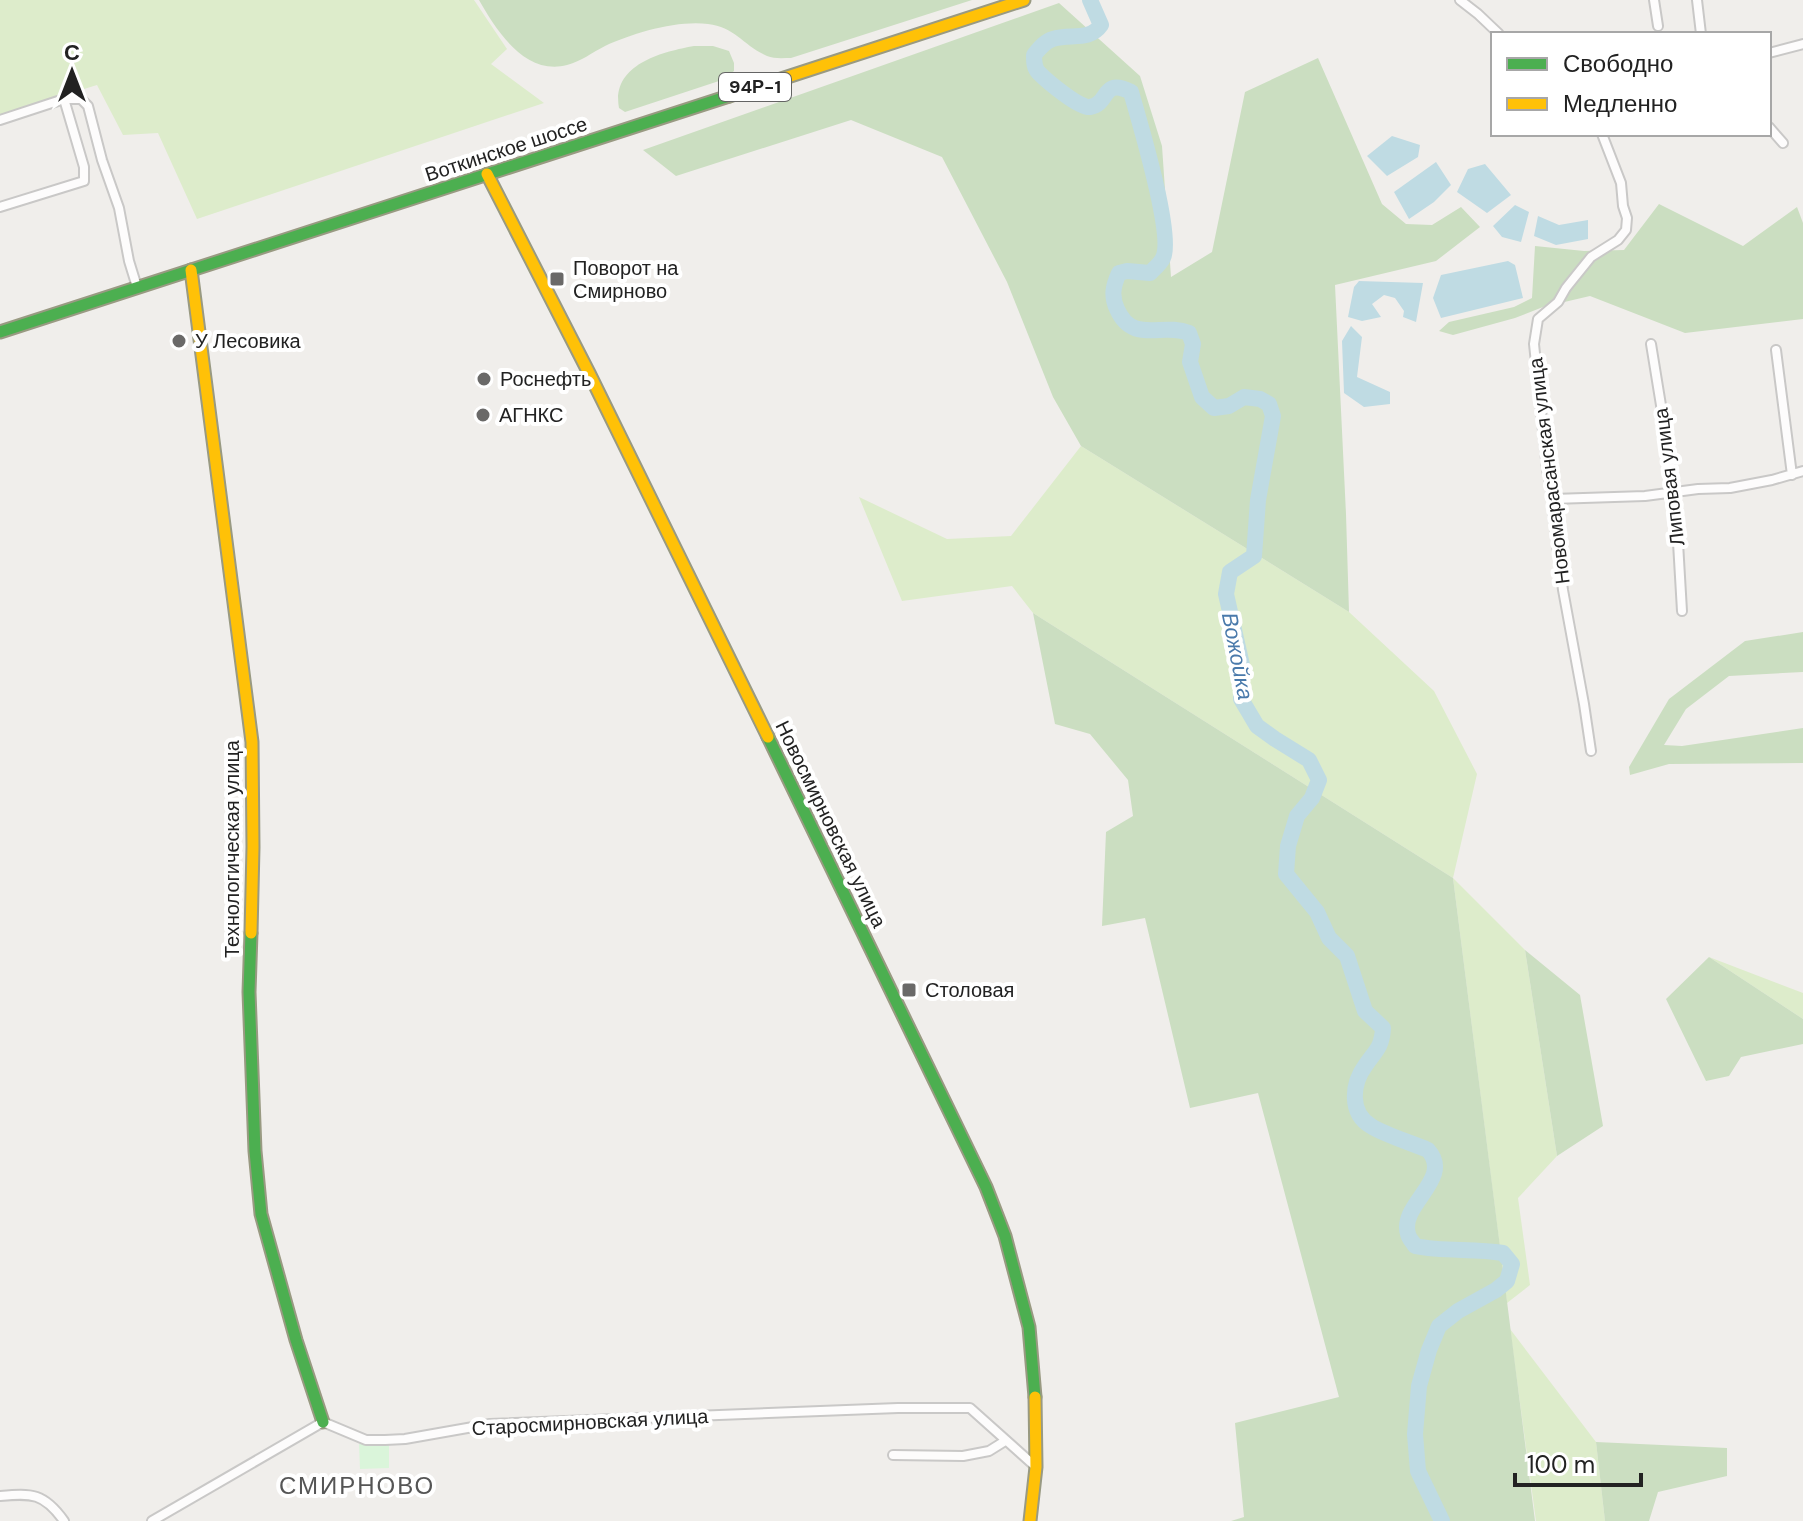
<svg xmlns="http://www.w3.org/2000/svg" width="1803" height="1521" font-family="'DM Sans',sans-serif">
<rect width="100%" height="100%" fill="#f0eeeb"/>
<!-- grass -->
<path fill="#ddeccb" d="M0,0H474L507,49L491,64L544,103L197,219L158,133L123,135L97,85L0,115Z
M1081,446L1349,612L1434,691L1477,774L1453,878L1525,950L1557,1156L1518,1198L1530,1285L1507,1303L1453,878L1033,613L1012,586L902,601L859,497L947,539L1011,536Z
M1709,957L1803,993V1019Z
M1510,1329L1596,1442L1605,1521H1536Z"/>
<!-- forest -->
<path fill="#cbdec1" d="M479,0H972L791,58C783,58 774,59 767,56C744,46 735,27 708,24C677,20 633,33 605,46C593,52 580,62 567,65C525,76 496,30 479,0Z
M1059,3L1140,76L1162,146L1171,277L1212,252L1245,92L1318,58L1382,204L1406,224L1432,225L1461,207L1480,227L1436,261L1335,285L1346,514L1349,612L1081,446L1053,397L1007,282L942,157L851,120L676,176L643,150Z
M694,46H713L729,51L734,63V71L722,80L625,112L619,108C611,65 661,52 694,46Z
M1659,204L1743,246L1797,207L1803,223V319L1685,333L1590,296L1543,307L1515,318L1453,335L1439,331L1449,322L1514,307L1532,298L1535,246L1584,251L1624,250Z
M1033,613L1453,878L1535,1521H1231L1244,1517L1235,1423L1339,1397L1258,1093L1190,1108L1145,918L1102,926L1106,832L1133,816L1128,780L1090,734L1055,724Z
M1803,632V672L1729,676L1686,709L1664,745L1682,746L1803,728V763L1669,764L1630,775L1629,767L1669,699L1745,641Z
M1525,950L1580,995L1603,1126L1557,1156Z
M1709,957L1803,1019V1044L1741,1057L1729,1076L1706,1081L1666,999Z
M1596,1442L1727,1448V1476L1658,1492L1649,1521H1605Z"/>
<!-- park -->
<path fill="#daf5da" d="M389,1443V1468L360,1469L359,1444Z"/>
<!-- water -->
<path fill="#bfdbe3" d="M1392,136L1420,145L1418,157L1387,176L1367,156Z
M1436,162L1451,185L1434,202L1409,219L1394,192Z
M1485,164L1511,195L1487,213L1457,192L1468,169Z
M1515,205L1529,212L1521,242L1502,237L1493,226Z
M1538,216L1559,225L1588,220V239L1556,245L1534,236Z
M1508,261L1515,265L1523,298L1441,318L1433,298L1441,275Z
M1359,281L1423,283L1416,322L1403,317L1404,311L1395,298L1384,295L1372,304L1381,317L1362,321L1348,317L1354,287Z
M1351,326L1362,337L1357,377L1390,392V404L1364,407L1344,393L1342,341Z"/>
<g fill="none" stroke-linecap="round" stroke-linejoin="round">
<!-- river -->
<path stroke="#bfdbe3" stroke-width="16" d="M1090,0L1101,25C1089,42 1070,33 1053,39C1045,41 1039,49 1034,55C1034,62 1034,68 1039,73C1047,81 1080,109 1090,107C1110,104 1101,77 1131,92C1139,120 1174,236 1163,258C1161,263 1154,269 1150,273L1127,271L1119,273C1113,286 1111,296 1117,309C1133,345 1162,322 1189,333L1193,344L1190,362L1202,397L1214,408L1229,406L1244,397L1260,399L1269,404L1273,416L1258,500L1254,556L1230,572L1226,594L1242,665L1241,699L1257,726L1275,739L1309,760L1319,780L1312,798L1297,816L1288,846L1286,874L1317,912L1329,938L1347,956L1365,1011L1383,1028C1382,1048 1375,1051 1365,1066C1352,1084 1349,1113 1371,1126C1385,1135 1412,1143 1428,1150C1454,1179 1399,1204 1408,1234C1409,1239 1413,1242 1415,1246C1444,1252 1474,1248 1503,1253L1512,1264L1507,1281L1496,1290L1458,1311L1439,1326L1429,1350L1419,1386L1415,1434L1418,1471L1442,1521"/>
<!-- street casing -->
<g stroke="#c9c8c7" stroke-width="12">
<path id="street" d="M1460,0L1478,14L1499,34
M1654,0L1658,26
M1697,0L1701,34
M1769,53L1803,44
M0,120L64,99H81L88,106L102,160L119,208L129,261L137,287
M1769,127L1783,143
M0,207L84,181V167L64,99
M1651,344L1675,491L1682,611
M1776,350L1792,475
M1553,499L1645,496L1698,489L1730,488L1772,480L1803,471
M1591,751L1584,704L1563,590L1553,514V499L1547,469L1534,344L1538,319L1558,302L1566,288L1591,257L1618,240L1626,230L1627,218L1623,206L1621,183L1602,134
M893,1455L963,1456L989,1451L1005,1441
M0,1496C32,1493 44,1493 64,1521
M152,1521L323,1422L366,1440H385L405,1439L490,1424L898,1408H970L1036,1467"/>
</g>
<!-- fast casing -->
<g stroke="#999a82" stroke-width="15">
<path id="fast" d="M0,332L729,96
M768,737L986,1187L1005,1236L1029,1327L1035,1397
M251,933L249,992L255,1151L261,1214L296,1340L323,1422"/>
</g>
<!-- slow casing -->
<g stroke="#999a82" stroke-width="15">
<path id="slow" d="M729,96L1024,0
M487,174L589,373L768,737
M191,270L252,742L253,847L251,933
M1030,1521L1036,1467L1035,1397"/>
</g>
<!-- street -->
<use href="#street" stroke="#fdfcfc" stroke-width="8"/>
<!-- fast -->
<use href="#fast" stroke="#4caf50" stroke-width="11"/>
<!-- slow -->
<use href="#slow" stroke="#ffc107" stroke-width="11"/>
</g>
<!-- markers -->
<g fill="#6a6968" stroke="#fff" stroke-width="3">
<rect x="549" y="271" width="16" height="16" rx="4"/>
<circle cx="179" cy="341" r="8"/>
<circle cx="484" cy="379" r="8"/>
<circle cx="483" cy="415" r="8"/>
<rect x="901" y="982" width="16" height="16" rx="4"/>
</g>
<g text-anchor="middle" stroke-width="8" stroke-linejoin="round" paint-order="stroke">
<!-- shield labels -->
<rect fill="#fff" stroke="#646464" stroke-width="2" x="719" y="73" width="72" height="28" rx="6"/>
<g font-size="18" font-weight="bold" fill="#222">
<text x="755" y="93">94Р-1</text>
</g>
<!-- street labels -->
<g font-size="20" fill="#222" stroke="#fff">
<text transform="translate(506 149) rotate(-18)" y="7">Воткинское шоссе</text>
<text transform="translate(1549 471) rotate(-97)" y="7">Новомарасанская улица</text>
<text transform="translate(1669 477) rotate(-97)" y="7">Липовая улица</text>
<text transform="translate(831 824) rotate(64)" y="7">Новосмирновская улица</text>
<text transform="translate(232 849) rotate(-90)" y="7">Технологическая улица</text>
<text transform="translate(590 1422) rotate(-3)" y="7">Старосмирновская улица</text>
</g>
<!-- poi labels -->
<g font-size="20" fill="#222" stroke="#fff" text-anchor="start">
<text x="573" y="275">Поворот на<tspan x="573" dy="23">Смирново</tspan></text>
<text x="195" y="348">У Лесовика</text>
<text x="500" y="386">Роснефть</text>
<text x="499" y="422">АГНКС</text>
<text x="925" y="997">Столовая</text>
</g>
<!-- water labels -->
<g font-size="22" font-style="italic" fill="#4a7aab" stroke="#fff">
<text transform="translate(1238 656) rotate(79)" y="8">Вожойка</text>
</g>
<!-- quarter labels -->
<g font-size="24" letter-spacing="2" fill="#555" stroke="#fff">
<text x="357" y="1494">СМИРНОВО</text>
</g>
</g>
<!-- legend -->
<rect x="1491" y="32" width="280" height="104" fill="#ffffff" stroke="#a7a7a7" stroke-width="2"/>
<rect x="1507" y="58" width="40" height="12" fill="#4caf50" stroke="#a7a7a7" stroke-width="2"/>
<text x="1563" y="72" font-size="24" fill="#222222">Свободно</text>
<rect x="1507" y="98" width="40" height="12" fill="#ffc107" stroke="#a7a7a7" stroke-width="2"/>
<text x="1563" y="112" font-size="24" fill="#222222">Медленно</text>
<!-- north arrow -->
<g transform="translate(72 72)" stroke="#ffffff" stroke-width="6" paint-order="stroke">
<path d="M0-6L14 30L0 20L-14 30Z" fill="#222222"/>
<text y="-12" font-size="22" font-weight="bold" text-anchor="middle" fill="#222222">С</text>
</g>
<!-- scale -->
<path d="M1515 1473v12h126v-12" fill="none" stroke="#222222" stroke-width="4"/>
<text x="1527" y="1473" font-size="24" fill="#222222" stroke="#ffffff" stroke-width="6" paint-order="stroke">100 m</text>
</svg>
